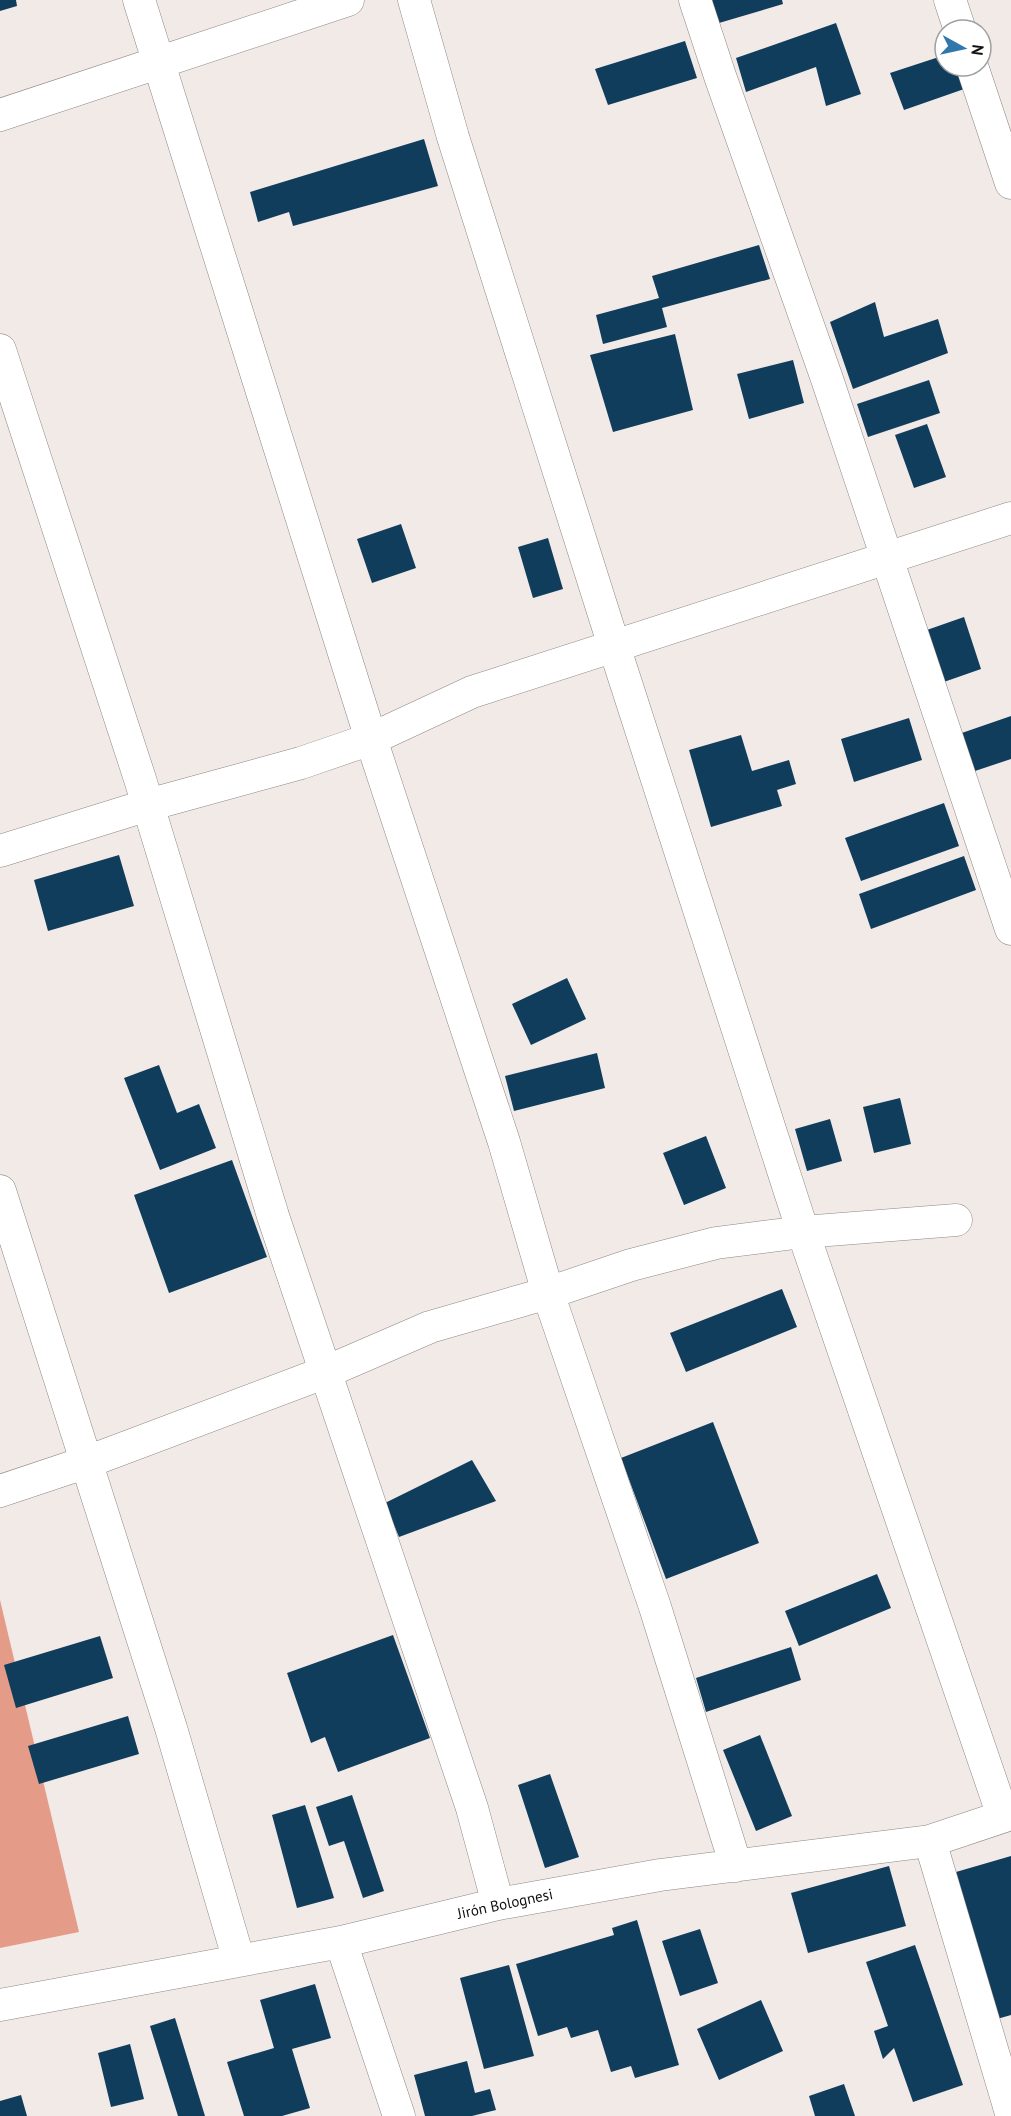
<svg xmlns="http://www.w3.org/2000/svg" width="1011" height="2116" font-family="'PT Sans',sans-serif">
<rect width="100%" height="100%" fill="#f2eae7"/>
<!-- forest -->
<path fill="#e49b88" d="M0,1600L79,1932L0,1948Z"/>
<!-- building -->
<path fill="#113d5d" d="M0,0H16L17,6L0,11Z
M712,0H782L783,4L719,23Z
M836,23L861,94L826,106L816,67L746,92L736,58Z
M685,41L697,78L608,105L595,69Z
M945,55V66H960L967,88L904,110L890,73Z
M424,139L438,186L293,226L289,212L258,222L250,192Z
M759,245L770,279L662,308L667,327L603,344L596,315L659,298L652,276Z
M875,302L884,337L938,319L948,353L853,389L830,322Z
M675,334L693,410L613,432L590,355Z
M793,360L804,403L749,419L737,374Z
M929,380L940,413L868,437L857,404Z
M927,424L946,477L914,488L895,435Z
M401,524L416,568L372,583L357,539Z
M548,538L563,589L533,598L518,547Z
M964,617L981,669L941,683L924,631Z
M1011,716V759L969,773L956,735Z
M909,718L922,760L854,782L841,739Z
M741,735L752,771L789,760L796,784L777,790L782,806L711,827L689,750Z
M944,803L959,846L861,881L845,838Z
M119,855L134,906L48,931L34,880Z
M964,856L976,890L871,929L859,894Z
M567,978L586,1019L531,1045L512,1004Z
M597,1053L605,1088L514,1111L505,1076Z
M159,1065L177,1113L199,1104L216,1148L160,1170L124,1078Z
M900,1098L911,1144L874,1153L863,1107Z
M830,1119L842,1161L807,1171L795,1129Z
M706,1136L726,1188L684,1205L663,1153Z
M232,1160L267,1257L169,1293L134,1195Z
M782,1289L797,1327L686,1372L670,1333Z
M713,1422L759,1543L666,1579L621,1458Z
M472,1460L496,1501L399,1537L385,1503Z
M877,1574L891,1608L799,1646L785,1611Z
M393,1635L430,1738L338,1772L325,1737L311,1743L287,1673Z
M100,1636L113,1678L16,1708L4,1665Z
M791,1647L801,1680L706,1712L696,1678Z
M128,1716L139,1754L39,1784L28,1746Z
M760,1735L792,1816L756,1831L723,1750Z
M550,1774L579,1857L545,1868L518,1785Z
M352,1795L384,1891L363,1898L344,1841L329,1846L316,1807Z
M305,1805L334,1898L297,1908L272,1815Z
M1011,1856V2015L997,2019L956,1872Z
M889,1866L906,1926L808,1953L791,1893Z
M637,1920L679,2065L635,2078L631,2066L611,2072L598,2030L571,2038L567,2027L538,2036L516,1964L614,1935L612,1928Z
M700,1929L718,1983L680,1996L662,1941Z
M915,1945L963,2085L913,2102L894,2048L883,2059L874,2031L888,2026L866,1962Z
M509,1965L534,2056L484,2069L460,1978Z
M315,1984L331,2038L292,2049L310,2108L282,2116H244L227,2062L274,2048L260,2000Z
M761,2000L783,2051L719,2080L697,2029Z
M175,2018L205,2116H178L150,2026Z
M130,2044L144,2099L111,2107L98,2053Z
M467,2061L475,2093L490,2089L496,2110L472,2116H425L414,2075Z
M844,2084L855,2116H815L809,2096Z
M21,2095L27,2116H0V2101Z"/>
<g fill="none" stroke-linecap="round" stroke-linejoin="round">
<!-- minor casing -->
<g stroke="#8e8785" stroke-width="33">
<path id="minor" d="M139,0L371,739L504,1142L548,1293L655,1607L736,1866
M414,0L453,137L614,646L803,1232L1003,1816
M695,0L720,76L827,379L1011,929
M950,0L960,30
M972,66L1011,183
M0,115L348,0
M0,350L140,779L273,1216L472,1808L498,1904
M0,851L148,805L301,763L371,739L472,692L1011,518
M0,1191L171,1728L239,1961
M0,1491L87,1462L326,1372L430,1327L548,1293L631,1265L716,1243L803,1232L956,1220
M930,1841L1011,2113
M341,1942L399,2116
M0,2005L341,1942L498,1904L660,1875L930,1841L1011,1814"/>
</g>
<!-- minor -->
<use href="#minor" stroke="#fff" stroke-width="32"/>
</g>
<g text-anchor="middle" stroke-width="6" stroke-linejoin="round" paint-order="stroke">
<!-- street labels -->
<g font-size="15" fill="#120f0f" stroke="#fff">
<text transform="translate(505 1904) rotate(-12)" y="5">Jirón Bolognesi</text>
</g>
</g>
<!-- north arrow -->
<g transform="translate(963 48) rotate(98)"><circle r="28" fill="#ffffff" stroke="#a09f9f" stroke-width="1.5"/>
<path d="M0-4.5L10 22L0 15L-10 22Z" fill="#3277ac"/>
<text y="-9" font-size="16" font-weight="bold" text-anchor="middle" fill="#120f0f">N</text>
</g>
</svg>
